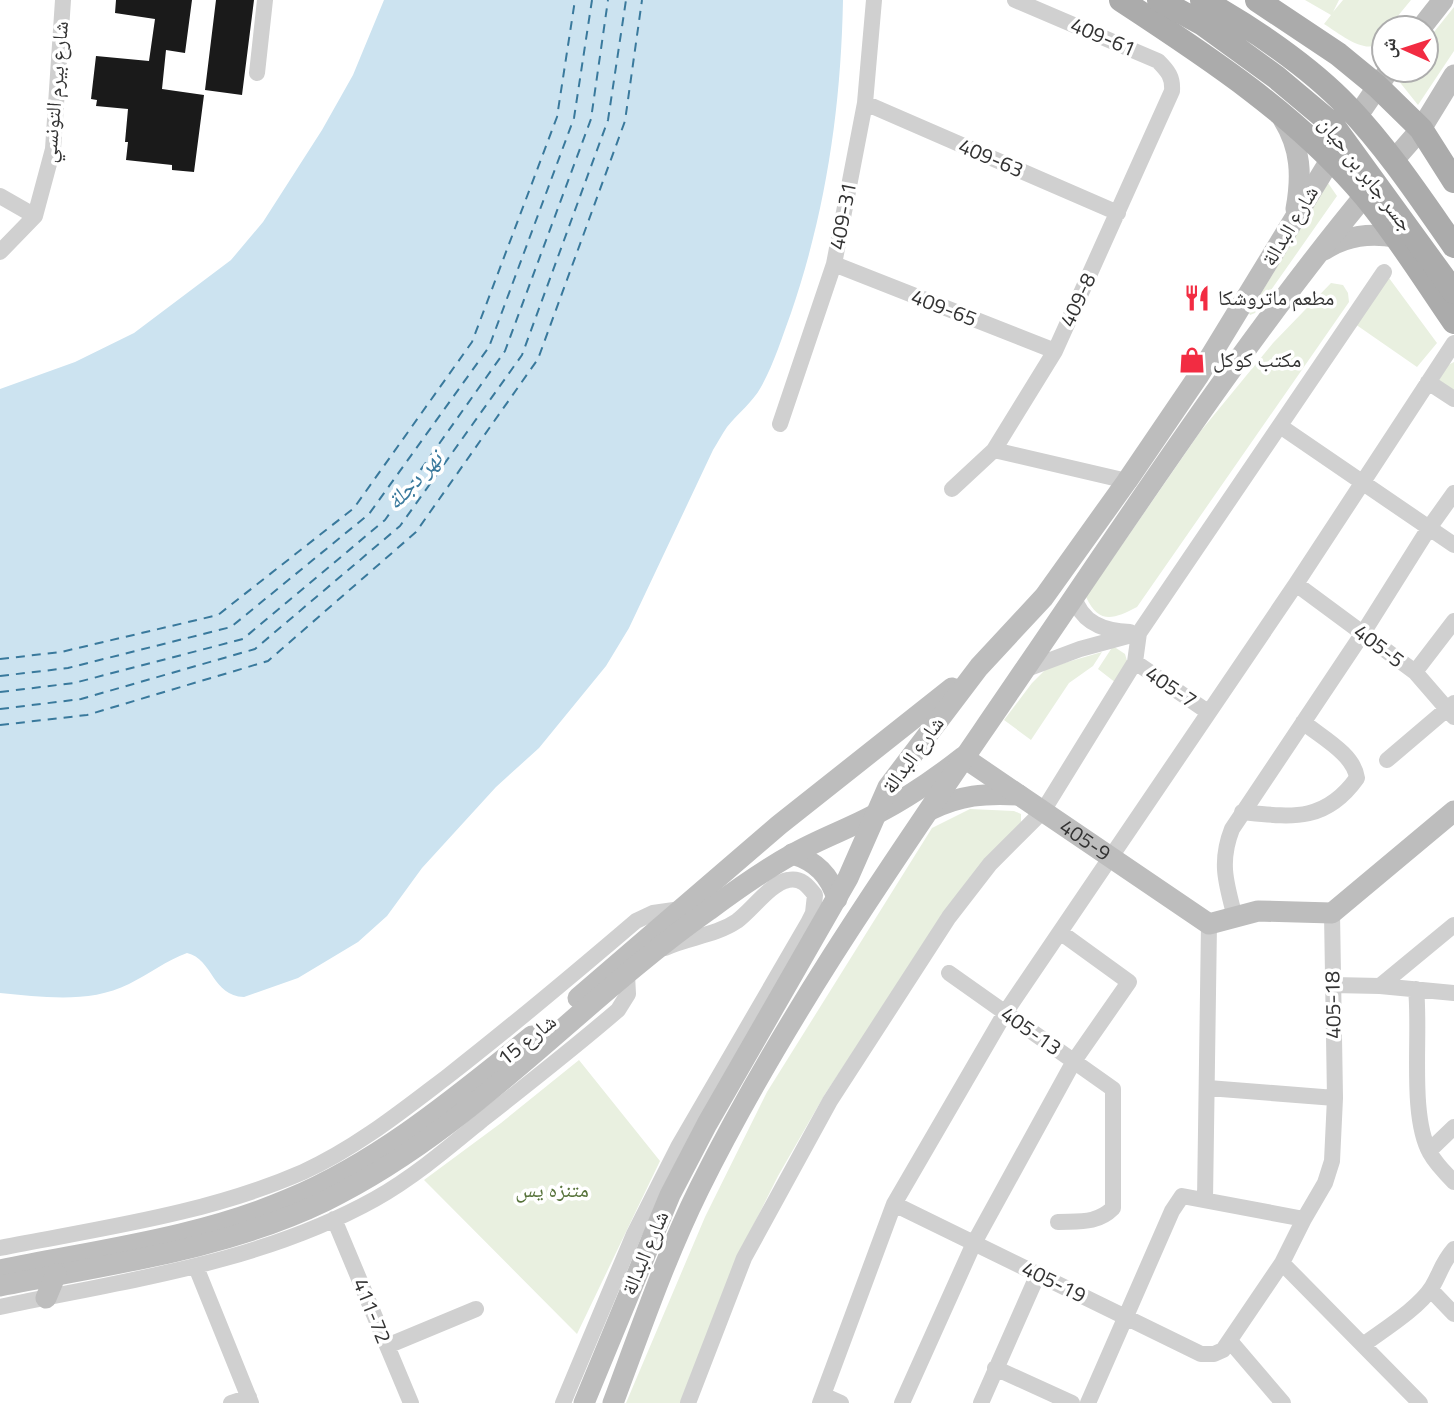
<svg xmlns="http://www.w3.org/2000/svg" width="1454" height="1403" font-family="'Titillium Web','Noto Naskh Arabic',sans-serif">
<rect width="100%" height="100%" fill="#fff"/>
<!-- green -->
<path fill="#e9f0e0" d="M1305,0H1339L1333,12L1343,0H1411L1388,28H1384C1380,67 1340,34 1324,24L1331,15Z
M1454,7V51L1418,105L1398,80L1405,70H1426V42Z
M1328,183L1337,196L1255,313L1250,315L1249,313Z
M1389,278L1437,343L1417,367L1355,324Z
M1331,283L1343,285L1348,293L1349,302L1137,607C1114,619 1099,625 1086,597L1200,432L1273,343Z
M1454,362V392L1438,381L1448,365Z
M1113,646L1125,654L1128,664L1116,683L1098,669Z
M1102,652L1093,666L1069,683L1031,740L1004,720L1032,683L1047,668Z
M970,809L1014,811L1021,814V822L935,929L825,1094L778,1176L738,1256L680,1403H626L705,1217L767,1092L932,828Z
M579,1060L660,1161L577,1334L424,1180L501,1123Z"/>
<!-- water -->
<path fill="#cce3f0" d="M384,0H843C841,108 826,211 791,313C782,337 774,364 761,387C753,402 738,413 727,427C722,434 718,442 713,450L629,628L606,666L539,748L496,787L422,868L387,916L358,942L298,978L244,997C212,996 213,959 187,953C167,960 149,974 129,984C89,1004 43,997 0,993V389L75,362L134,333L231,260L263,222L322,130L353,75Z"/>
<g fill="none" stroke-linecap="round" stroke-linejoin="round">
<!-- ferry -->
<path stroke="#39799c" stroke-width="2" stroke-dasharray="9 7" stroke-linecap="butt" d="M0,659L61,652L218,615L354,508L472,342L557,117L575,0
M0,676L68,668L231,627L369,514L489,347L574,118L592,0
M0,692L74,683L243,639L385,520L505,351L591,119L608,0
M0,709L81,699L255,649L400,526L522,355L608,120L626,0
M0,725L87,715L268,661L416,532L538,359L625,121L642,0"/>
</g>
<!-- building -->
<path fill="#1a1a1a" d="M116,0H192L185,53L166,50L162,89L204,95L194,172L172,170V165L126,160L128,142H125L128,109L96,106L97,100L91,99L96,56L149,61L155,19L115,13Z
M216,0H254L242,95L205,90Z"/>
<g fill="none" stroke-linecap="round" stroke-linejoin="round">
<!-- street -->
<path stroke="#d0d0d0" stroke-width="16" d="M257,73L265,0
M865,103L1118,213
M0,196L35,216
M0,252L35,216L53,149L63,0
M834,264L1055,351
M1428,382L1454,399
M780,424L834,264L865,103L874,0
M1280,426L1454,545
M994,450L1127,481
M952,489L994,450L1055,351L1172,91C1173,77 1168,71 1158,61L1015,0
M1296,584L1415,672L1454,717
M1074,596C1081,623 1104,631 1130,632
M1135,662L1208,712
M1024,670L1080,649L1139,633
M1415,672L1454,621
M1387,760L1454,703
M1242,812C1291,817 1325,823 1357,778C1354,754 1321,737 1303,722
M1235,917C1226,883 1219,862 1232,829L1363,633L1429,528L1454,493
M949,973L1113,1089V1208C1097,1224 1079,1221 1058,1222
M1333,985L1380,986L1454,993
M1380,986L1454,925
M1416,989C1421,1034 1409,1115 1430,1153C1436,1164 1445,1173 1454,1182
M1208,1088L1335,1098
M1429,1151L1454,1127
M1205,1200L1209,924
M894,1204L1201,1354H1214L1223,1350L1282,1263L1304,1219L1325,1183L1332,1161L1335,1098L1332,913
M334,1219L411,1403
M0,1248C101,1228 207,1214 303,1172C356,1148 402,1111 448,1076C512,1026 574,974 636,921L653,913L681,909
M1282,1263L1420,1403
M196,1267L251,1403
M1431,1290L1454,1314
M0,1307C127,1280 260,1263 375,1199C414,1177 448,1148 482,1120C528,1084 574,1048 618,1010L628,994L627,975
M1230,1341L1283,1403
M1363,1345C1383,1330 1419,1308 1432,1287C1441,1272 1441,1264 1454,1249
M387,1346L476,1309
M995,1368L1072,1403
M823,1395L841,1403
M231,1403L249,1397
M563,1403L634,1234L678,1147L808,923L813,913L815,895C808,886 801,877 788,880C771,883 752,910 737,921C715,936 688,937 665,948
M688,1403L744,1258L830,1101L949,917L990,864L1043,811L1135,662L1139,633L1384,272
M820,1403L894,1204L1005,1013L1296,584L1454,343
M902,1403L974,1243L1074,1061L1129,982L1060,932
M981,1403L1038,1274
M1088,1403L1172,1211L1182,1196L1304,1219"/>
<!-- secondary -->
<g stroke="#bdbdbd" stroke-width="21">
<path d="M1421,28L1443,0"/>
<path d="M1363,108L1389,70"/>
<path d="M1283,119C1301,148 1302,176 1296,209"/>
<path d="M1400,153L1421,129L1454,75"/>
<path d="M1324,250C1347,235 1370,233 1396,237"/>
<path d="M930,810C961,795 984,793 1019,795"/>
<path d="M792,854C816,861 830,875 837,899"/>
<path d="M578,998L779,825L952,688"/>
<path d="M0,1270C97,1250 198,1238 289,1199C380,1161 456,1097 532,1036"/>
<path id="s1" d="M0,1286C109,1264 224,1250 325,1201C471,1130 578,1002 709,910C736,890 764,870 793,854C819,839 848,829 874,815C906,799 935,779 963,757L1209,924L1258,911L1332,913L1454,811"/>
<path d="M46,1298L56,1274"/>
<path d="M584,1403L670,1195L707,1124L848,878L888,787L979,667L1044,597L1127,481L1199,375L1337,149"/>
<path d="M613,1403C640,1331 665,1258 699,1189C790,1006 910,838 1025,669C1136,507 1244,341 1370,189"/>
</g>
<!-- primary -->
<path stroke="#ababab" stroke-width="24" d="M1121,0C1208,57 1298,116 1365,196C1398,236 1425,280 1454,322
M1257,0L1338,54L1377,86L1421,129L1454,181"/>
<!-- primary-bridge -->
<path stroke="#ababab" stroke-width="24" d="M1159,0L1203,24L1276,77L1332,124L1454,292
M1202,0C1250,26 1310,67 1348,107C1388,149 1421,199 1454,246"/>
</g>
<!-- icons -->
<defs>
<g id="restaurant-bare" transform="scale(2.1)"><path d="M-5-6h1v4h1v-4h1v4h1v-4h1v5L-1.5 .5V6h-2V.5L-5-1ZM5-6V6H3V1.5H1.5Q1.5-4 5-6Z" fill="#f22c42" stroke="#fff" stroke-width="2.5" paint-order="stroke"/></g>
<g id="shop-bare" transform="scale(2.1)"><path d="M-5-2.5h2.3a2.7 3.5 0 0 1 5.4 0H5L5.5 6h-11ZM-1.5-2.5h3a1.5 2.3 0 0 0-3 0Z" fill="#f22c42" stroke="#fff" stroke-width="2.5" paint-order="stroke"/></g>
</defs>
<g fill-rule="evenodd">
<use href="#restaurant-bare" x="1197" y="298"/>
<use href="#shop-bare" x="1192" y="360"/>
</g>
<g text-anchor="middle" stroke-width="7" stroke-linejoin="round" paint-order="stroke">
<!-- street labels -->
<g font-size="21" fill="#333" stroke="#fff">
<text transform="translate(1103 37) rotate(23)" y="7">409-61</text>
<text transform="translate(55 92) rotate(-85)" y="7">شارع بيرم التونسي</text>
<text transform="translate(991 158) rotate(23)" y="7">409-63</text>
<text transform="translate(1366 174) rotate(52)" y="7">جسر جابر بن حيان</text>
<text transform="translate(843 216) rotate(-79)" y="7">409-31</text>
<text transform="translate(1290 226) rotate(-59)" y="7">شارع البدالة</text>
<text transform="translate(1078 300) rotate(-65)" y="7">409-8</text>
<text transform="translate(944 308) rotate(21)" y="7">409-65</text>
<text transform="translate(1379 646) rotate(37)" y="7">405-5</text>
<text transform="translate(1171 687) rotate(34)" y="7">405-7</text>
<text transform="translate(913 755) rotate(-54)" y="7">شارع البدالة</text>
<text dy="7" stroke="none"><textPath href="#s1" startOffset="1265">405-9</textPath></text>
<text transform="translate(1333 1005) rotate(-91)" y="7">405-18</text>
<text transform="translate(1031 1031) rotate(35)" y="7">405-13</text>
<text transform="translate(527 1040) rotate(-39)" y="7">شارع 15</text>
<text transform="translate(645 1253) rotate(-67)" y="7">شارع البدالة</text>
<text transform="translate(1054 1282) rotate(26)" y="7">405-19</text>
<text transform="translate(372 1311) rotate(68)" y="7">411-72</text>
</g>
<!-- poi labels -->
<g font-size="21" fill="#333" stroke="#fff" text-anchor="start">
<text x="1218" y="305">مطعم ماتروشكا</text>
<text x="1213" y="367">مكتب كوكل</text>
</g>
<!-- park labels -->
<g font-size="21" fill="#57733b" stroke="#fff">
<text x="552" y="1197">متنزه يس</text>
</g>
<!-- water labels -->
<g font-size="23" font-style="italic" fill="#39799c" stroke="#fff">
<text transform="translate(414 480) rotate(-47)" y="8">نهر دجلة</text>
</g>
</g>
<!-- north arrow -->
<g transform="translate(1405 49) rotate(273)"><circle r="33" fill="#ffffff" stroke="#adadad" stroke-width="2"/>
<path d="M0-5L12 26L0 18L-12 26Z" fill="#f22c42"/>
<text y="-10" font-size="19" font-weight="bold" text-anchor="middle" fill="#333333">ش</text>
</g>
</svg>
